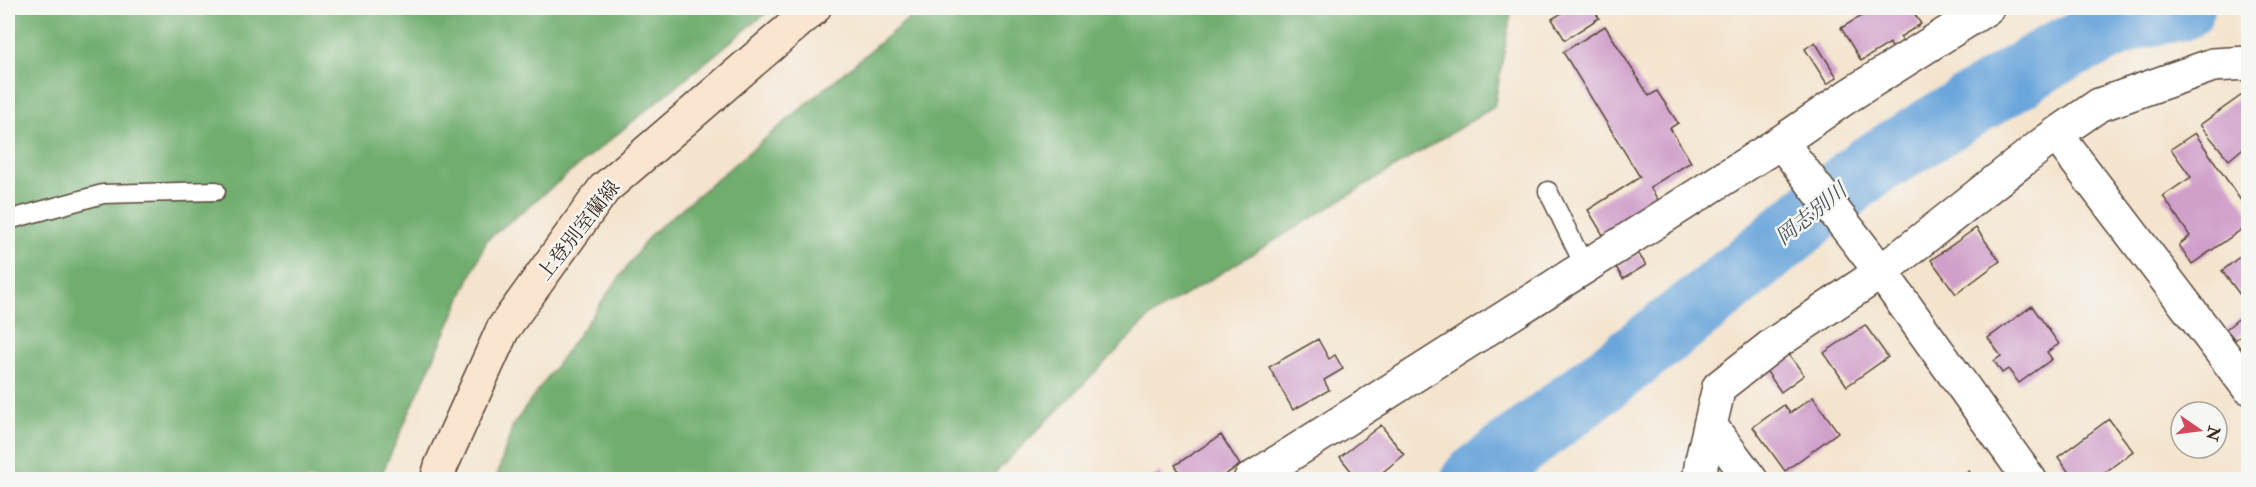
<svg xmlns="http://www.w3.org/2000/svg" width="2256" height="487" font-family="'IM FELL Double Pica','Noto Serif JP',serif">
<rect width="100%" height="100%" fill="#f6f6f2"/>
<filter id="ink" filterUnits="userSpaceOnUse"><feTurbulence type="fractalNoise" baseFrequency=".0167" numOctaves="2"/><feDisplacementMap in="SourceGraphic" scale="12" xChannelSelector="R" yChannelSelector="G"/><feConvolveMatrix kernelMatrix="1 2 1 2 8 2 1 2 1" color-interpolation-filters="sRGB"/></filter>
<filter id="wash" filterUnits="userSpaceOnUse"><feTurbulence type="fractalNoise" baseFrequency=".008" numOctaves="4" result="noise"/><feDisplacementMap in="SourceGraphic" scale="24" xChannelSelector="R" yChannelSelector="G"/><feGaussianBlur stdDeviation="1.35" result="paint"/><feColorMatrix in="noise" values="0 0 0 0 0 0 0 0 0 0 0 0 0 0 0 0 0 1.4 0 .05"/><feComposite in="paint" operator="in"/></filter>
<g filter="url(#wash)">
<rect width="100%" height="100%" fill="#f4e4ce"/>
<!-- forest -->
<path fill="#70ad6e" stroke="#566c46" stroke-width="1.5" d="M8,8H772L487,240L379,480L8,479Z
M921,8H1512L1494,107L1152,315L989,479H496L513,425L650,235Z"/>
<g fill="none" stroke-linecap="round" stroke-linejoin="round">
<!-- river -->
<path stroke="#6aa6db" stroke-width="64" d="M1473,480L1705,302L1868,168L2053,55L2136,17L2183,8"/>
</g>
<g id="blocks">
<!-- building -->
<path fill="#d09fca" d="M1570,8H1593L1599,18L1565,40L1552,19Z
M1875,8H1911L1921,24L1900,37L1903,41L1892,48L1890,43L1861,61L1841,28Z
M1605,26L1649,96L1657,91L1678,123L1670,128L1691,162L1650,187L1661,205L1606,240L1588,210L1640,177L1563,52Z
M1815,42L1837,77L1827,84L1805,49Z
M2242,95L2248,103V144L2229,160L2200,125Z
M2195,133L2248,211V225L2192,264L2179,245L2190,236L2163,196L2191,177L2171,149Z
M1976,228L2000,261L1956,294L1931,260Z
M2248,250V303L2247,304L2222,271Z
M1638,253L1646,265L1623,279L1616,267Z
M2032,306L2059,344L2047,352L2052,359L2019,383L2008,369L2002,373L1994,361L2001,356L1988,338Z
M2248,311V329L2235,340L2226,329Z
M1865,325L1888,357L1847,386L1824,353Z
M1318,339L1329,359L1335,355L1343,369L1324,380L1329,390L1293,410L1269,367Z
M1788,353L1804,375L1781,392L1765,369Z
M1813,397L1838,432L1785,471L1753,427L1784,405L1790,413Z
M2109,419L2133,451L2095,480H2074L2058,457Z
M1381,425L1404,455L1378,476L1381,480H1342L1352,472L1340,457Z
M1221,435L1240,465L1217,480H1184L1175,465Z
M1969,471L1975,480H1958Z
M1160,472L1165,480H1148Z"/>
</g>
</g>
<g filter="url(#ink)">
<use href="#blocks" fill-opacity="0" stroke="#574638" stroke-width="1.5"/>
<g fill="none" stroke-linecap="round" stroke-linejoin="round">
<!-- service casing -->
<g stroke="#574638" stroke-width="21">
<path id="service" d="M1548,191L1584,265
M8,220L103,194L216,191"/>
</g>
<!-- minor casing -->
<g stroke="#574638" stroke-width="36">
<path id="minor" d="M2056,134L2248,387
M1781,142L1881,272L2030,480
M1710,425L1751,480
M1250,480L1781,142L1848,96L1987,8
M1699,480L1702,460L1719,387L1774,344L1881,272L2048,140L2099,105L2213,65L2248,63"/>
</g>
<!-- secondary casing -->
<g stroke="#574638" stroke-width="36">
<path id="secondary" d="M437,480L441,466L503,329L604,189L814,8"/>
</g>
<!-- service -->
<use href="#service" stroke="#fff" stroke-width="18"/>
<!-- minor -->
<use href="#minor" stroke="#fff" stroke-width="33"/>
<!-- secondary -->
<use href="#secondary" stroke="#fce5d0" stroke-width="33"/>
</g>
</g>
<g text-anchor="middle" stroke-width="5" stroke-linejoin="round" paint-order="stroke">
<!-- street labels -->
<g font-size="20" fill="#3b2a1e" stroke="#f6f6f2">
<text transform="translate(578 230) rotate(-52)" y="7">上登別室蘭線</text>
</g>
<!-- water labels -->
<g font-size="21" font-style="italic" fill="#4b5560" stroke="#f6f6f2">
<text transform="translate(1811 214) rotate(-39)" y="7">岡志別川</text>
</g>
</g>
<!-- margin -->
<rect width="2256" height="487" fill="none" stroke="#f6f6f2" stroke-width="30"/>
<!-- north arrow -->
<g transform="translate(2199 430) rotate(104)"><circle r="28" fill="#f6f6f2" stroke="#aba49d" stroke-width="1.5"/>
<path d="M0-4.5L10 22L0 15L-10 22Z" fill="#d1495b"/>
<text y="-9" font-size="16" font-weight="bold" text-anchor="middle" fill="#3b2a1e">N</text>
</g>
</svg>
